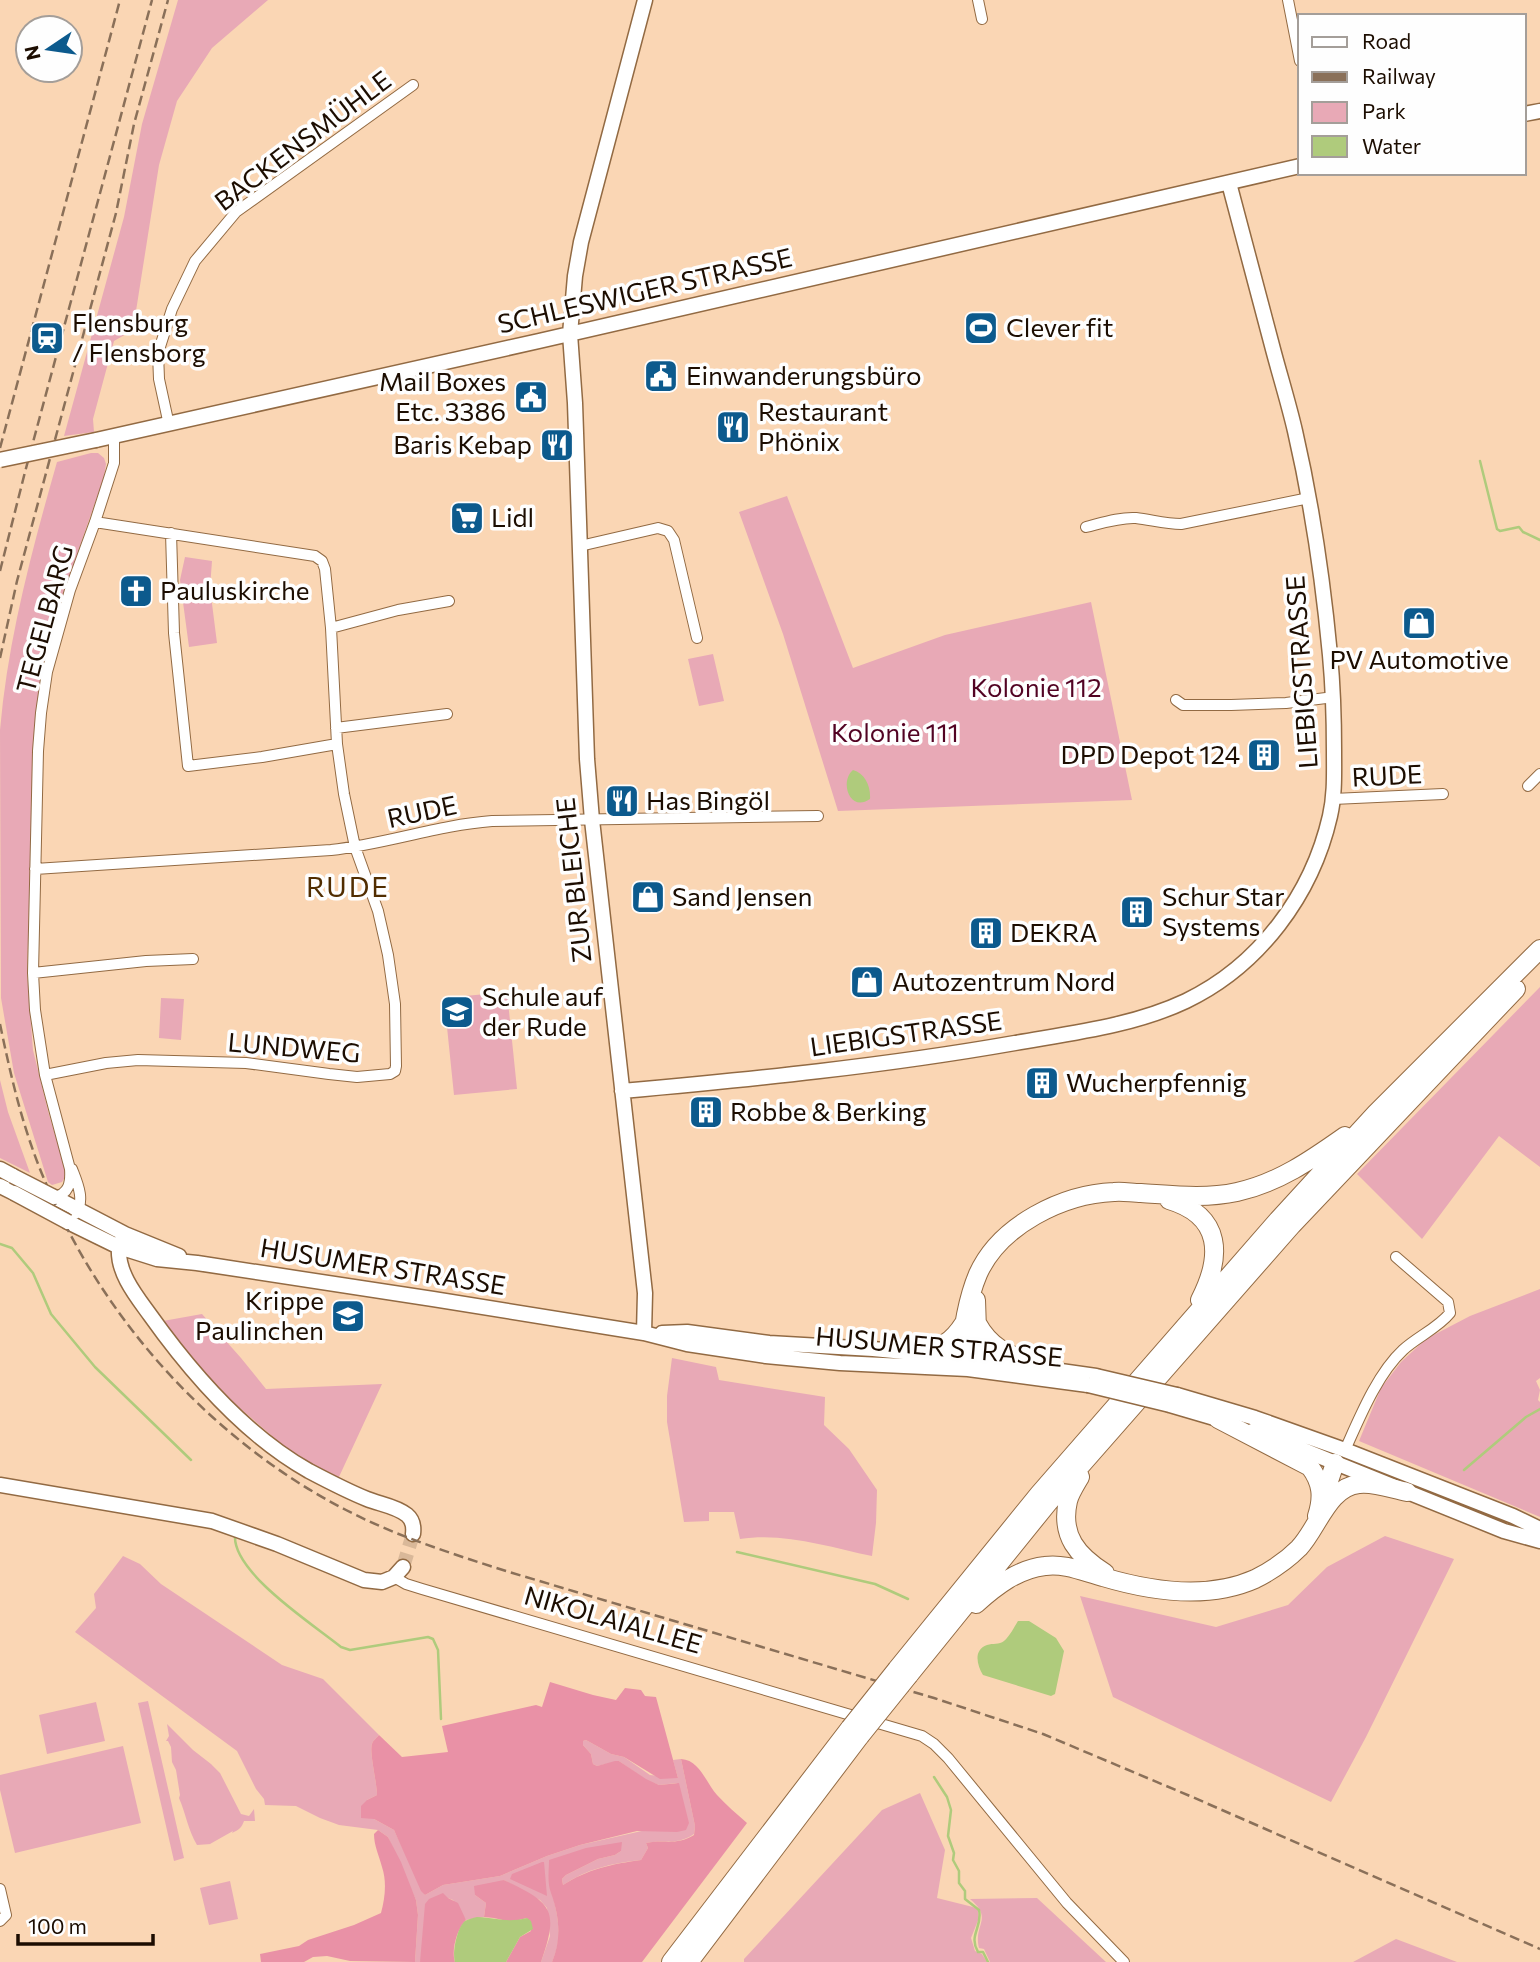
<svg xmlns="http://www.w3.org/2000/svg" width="1540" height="1962" font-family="Commissioner,sans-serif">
<rect width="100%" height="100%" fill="#fad6b4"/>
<!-- green -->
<path fill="#e8a9b6" d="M178,0H268L212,48L177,101L159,165L133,330L114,341L93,419L94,432L64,436L124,217L142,124Z
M91,453H98L104,458L106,464L104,477L57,612L42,673L34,741L27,973L33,1050L48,1111L65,1169V1177L62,1182L52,1185L48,1182L14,1073L1,998L0,730C8,638 32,550 57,462Z
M787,496L853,668L945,635L1091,602L1132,800L838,811L783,634L739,512Z
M185,557L212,561L210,588L217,643L189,647L180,580Z
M713,654L724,701L699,706L688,659Z
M1540,987V1167L1499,1136L1422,1239L1357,1174Z
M507,992L517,1089L454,1095L444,998Z
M161,998L184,999L181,1040L159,1038Z
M0,1080L8,1112L30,1173L0,1158Z
M1540,1289V1378L1536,1381L1540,1390L1538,1400L1540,1402V1517L1359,1441L1381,1388L1401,1362L1426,1339L1470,1316Z
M202,1314L241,1358L266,1389L382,1384L338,1479L286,1448L235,1404L185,1352L163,1321Z
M672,1358L716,1367L719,1380L825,1397L824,1425L849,1449L877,1490L876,1523L872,1556C829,1547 784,1532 740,1539L734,1512H709V1521L684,1522L667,1422V1396Z
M1385,1536L1454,1559L1366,1737L1331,1802L1113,1697L1080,1596L1216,1627L1288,1605L1327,1567Z
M123,1556L140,1564L161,1584L282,1665L323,1679L379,1735C377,1738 373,1740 372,1744C369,1752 377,1783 377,1795L367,1800L374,1819L394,1830L425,1895L443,1885L500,1876L547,1856L580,1845L646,1830L677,1783L659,1785L646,1780L619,1761L597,1766L593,1764L591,1754L583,1745V1741L586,1740L611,1754L624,1757L650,1775L678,1778L673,1760L681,1759L695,1826L694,1834C676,1846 666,1839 646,1843L648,1848L641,1860C612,1863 587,1869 563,1885L562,1879L566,1875L598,1859L615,1855L621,1851L549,1872C552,1904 567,1929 552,1962H541L550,1936L547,1908L540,1900L504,1880L475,1895L486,1903L484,1917L466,1920L453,1900L448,1898L420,1962H415L418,1915L416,1900L388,1837L378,1830L339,1825L320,1818L296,1806L265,1805L264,1799L256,1789L237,1751L75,1632L96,1608L94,1594Z
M148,1701L184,1858L174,1861L138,1703Z
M96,1702L105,1741L47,1754L39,1715Z
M167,1724L193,1750L211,1764L220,1773L241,1814L249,1816L254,1809L255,1821H244C242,1827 239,1830 232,1833L233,1831L210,1844H211L197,1845C188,1830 186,1814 179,1798L180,1795L176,1770L172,1762L171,1747L168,1741H166L169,1736Z
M123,1746L141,1823L15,1853L0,1790V1775Z
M920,1793L945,1850L937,1898L973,1907L978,1910L979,1918L971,1938L975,1951L982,1954L987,1962H744V1959L882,1810Z
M230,1881L238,1919L209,1925L200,1888Z
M1037,1898L1106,1962H990L984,1949L979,1948C973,1924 994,1919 970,1899Z
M1396,1939L1457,1962H1353Z"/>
<!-- forest -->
<path fill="#e991a6" d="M550,1682L593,1695L616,1700L625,1688L641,1690L645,1696L656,1697L678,1778L660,1779L624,1757L611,1754L586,1740L583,1741V1745L591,1754L593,1764L597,1766L615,1761H619L646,1779L659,1785L679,1783L689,1823L686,1830L677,1832L637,1831L580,1845L547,1856L500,1876L443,1885L425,1895L421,1891L394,1830L374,1819L361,1818V1806L367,1800L377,1795C377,1783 369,1752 372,1744C373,1740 377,1738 379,1735L402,1757L448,1752L442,1726L536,1705L542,1707Z
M681,1759C700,1760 706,1783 717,1795C726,1805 737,1814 747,1823L642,1962H552C562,1939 559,1915 551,1893C547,1883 549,1870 549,1860L586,1848L622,1842L621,1851L615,1855L598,1859L566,1875L562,1879L563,1885C588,1869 612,1864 641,1860L648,1848L646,1843C666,1839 676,1846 694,1835L695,1826Z
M378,1830L388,1837L401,1862L416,1900L418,1915L415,1962L350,1961L327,1956L313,1957L304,1962H261L260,1954L299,1946L308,1940L354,1925L381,1913C385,1898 387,1882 382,1867C379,1855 374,1846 374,1834Z
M542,1862H544L547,1896L510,1879L512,1874Z
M504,1880C553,1903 559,1910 541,1962H506L520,1937L531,1931L527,1918L511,1922L494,1918L484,1917L486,1903L475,1895L474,1886Z
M443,1893L448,1898L458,1903L466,1920C457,1929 451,1950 455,1962H420L425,1904L429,1899Z"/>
<!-- water -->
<path fill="#afcb7c" d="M853,770C865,773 871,787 870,799C850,813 839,782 853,770Z
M1018,1621H1029L1056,1638L1064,1651L1055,1694L1051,1696L983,1675C977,1665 973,1650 987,1645C993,1643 999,1645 1004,1641C1010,1636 1014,1627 1018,1621Z
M477,1917C497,1918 507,1923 527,1918L531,1921L533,1929L520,1937L506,1962H455C452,1954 457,1927 465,1921C468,1919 473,1918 477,1917Z"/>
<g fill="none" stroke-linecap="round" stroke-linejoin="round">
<!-- stream -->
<path stroke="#afcb7c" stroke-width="2.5" d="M1480,461L1497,529L1500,531L1519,527L1523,532L1540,540
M0,1244L12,1248L33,1273L51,1314L95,1367L191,1460
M1464,1470L1526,1417L1540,1409
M235,1536C233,1573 314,1625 341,1647L350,1650L428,1637L433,1639L438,1650L441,1719
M737,1552L875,1584L908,1599
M934,1777L947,1797L951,1810L948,1836L954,1853L953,1860L959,1871V1883L965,1891V1899L979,1910C983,1927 968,1935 978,1952H983L988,1962"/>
<!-- secondary-tunnel -->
<path stroke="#d9b899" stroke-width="14" stroke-dasharray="14 7" stroke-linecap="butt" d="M403,1567L413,1534"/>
<!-- street casing -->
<g stroke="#926a43" stroke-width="12">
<path id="street" d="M978,0L982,19
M1288,0L1300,61
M169,425L159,379L158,353L172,309L195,261L236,212L413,85
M1086,527C1102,523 1120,517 1136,518C1152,520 1166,524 1181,524L1309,498
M171,533L174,633L188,766L262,757L337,744
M580,546L658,528L668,531L674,540L697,638
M331,628L398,610L449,601
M1176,700L1183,705H1231L1286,703L1334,697
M336,728L447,714
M1528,786L1540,774
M1333,799L1443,794
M35,869L331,850C386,844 438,825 492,821L818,816
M33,973L146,961L193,959
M45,1075L106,1063L138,1060L246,1063L329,1074L357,1077L390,1074L395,1071L396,1066L395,1004L388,955L378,911L355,847L344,794L337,744L331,628L325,569L322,561L315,556L95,522
M72,1169C77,1182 86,1201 75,1214
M54,1197C69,1194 71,1183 70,1169L45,1075L35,1010L33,973L38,751L41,713L47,672L70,590L95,522L114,463V436
M1345,1450C1359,1419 1377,1374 1403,1350C1417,1337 1438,1328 1450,1313L1448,1302L1396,1257
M394,1577L406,1584L422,1589L922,1736L934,1744L948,1758L1067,1903L1124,1962
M0,1889L6,1915L0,1921"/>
</g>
<!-- secondary casing -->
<g stroke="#926a43" stroke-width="17">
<path id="secondary" d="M1524,114L1540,111
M96,440L539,341L1300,166
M622,1091C755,1079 884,1066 1015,1043C1072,1033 1133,1026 1186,1001C1259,966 1312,895 1330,816C1335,794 1334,773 1334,751C1334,719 1333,687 1330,655C1323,580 1312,505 1295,431C1289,405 1281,379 1274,353C1259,296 1244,240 1229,183
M0,1169L13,1176
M0,1186L14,1193
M54,1197L125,1234L179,1256
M68,1222L119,1247L157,1259L197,1263L433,1299L644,1333L687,1344L766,1356L840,1363L968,1369L1088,1385
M125,1234C123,1238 119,1244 119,1248C117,1273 137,1297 150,1315C192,1374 245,1435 309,1471C328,1481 347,1491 367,1499C379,1504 396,1506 407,1515C413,1520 414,1526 413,1534
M644,1333L645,1293L592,820L587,759L575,403L570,334L575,276L581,242L645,0
M662,1333L687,1332L769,1343L873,1349L978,1359L1096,1376
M1177,1395L1255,1418L1345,1450L1513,1516L1540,1529
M1170,1405L1228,1422
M1254,1430L1504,1531L1540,1541
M0,1485L212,1521L277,1544L364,1580L382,1582L394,1577L403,1567"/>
</g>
<!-- highway casing -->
<g stroke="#926a43" stroke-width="20">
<path id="highway" d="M1169,1200C1223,1216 1222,1257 1200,1300
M976,1300L978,1359
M977,1323C992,1351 1013,1356 1041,1367
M917,1353C940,1347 950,1345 964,1323
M960,1357C963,1329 967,1300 978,1274C1000,1225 1063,1194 1114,1192C1123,1191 1132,1193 1141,1193C1173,1195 1205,1199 1237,1192C1278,1183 1311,1160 1345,1136
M1218,1419L1310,1467C1322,1483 1323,1497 1317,1516
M1080,1477C1076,1484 1070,1493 1068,1501C1060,1536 1078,1556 1105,1573
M1323,1499L1335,1463
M976,1604C996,1586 1018,1569 1045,1566C1064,1563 1084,1572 1103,1577C1150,1591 1208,1600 1255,1579C1271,1571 1286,1561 1299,1548C1318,1528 1328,1487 1359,1484C1374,1482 1392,1489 1407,1492
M897,1669L1039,1494L1278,1220L1376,1113L1540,949
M909,1675L1048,1503L1292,1225L1516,989
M671,1962L850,1728
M689,1962L860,1736"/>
</g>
<!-- street -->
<use href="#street" stroke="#fff" stroke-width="10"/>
<!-- secondary -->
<use href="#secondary" stroke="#fff" stroke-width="14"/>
<!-- highway -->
<use href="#highway" stroke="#fff" stroke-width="18"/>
<!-- rail -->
<path stroke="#8a7059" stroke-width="2.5" stroke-dasharray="10 5" stroke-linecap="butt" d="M0,448L120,0
M0,571L25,472L152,0
M0,658L17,581L116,213L134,124L168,0
M0,1024C11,1077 23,1130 45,1181C103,1320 212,1441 346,1510C398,1537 453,1554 509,1572L934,1698L1043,1734L1190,1796L1540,1949"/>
<!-- secondary-bridge casing -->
<g stroke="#926a43" stroke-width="17" stroke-linecap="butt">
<path id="secondary-bridge" d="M0,460L96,440
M13,1176L54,1197
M14,1193L68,1222
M1096,1376L1177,1395
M1088,1385L1170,1405"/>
</g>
<!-- highway-bridge casing -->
<g stroke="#926a43" stroke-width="20" stroke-linecap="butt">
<path id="highway-bridge" d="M850,1728L897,1669
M860,1736L909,1675"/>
</g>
<!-- secondary-bridge -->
<use href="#secondary-bridge" stroke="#fff" stroke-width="14"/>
<!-- highway-bridge -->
<use href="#highway-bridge" stroke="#fff" stroke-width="18"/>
</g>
<!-- icons -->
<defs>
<g id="stadium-square" transform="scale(1.75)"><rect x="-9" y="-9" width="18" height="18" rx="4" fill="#0c5a8d" stroke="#fefefe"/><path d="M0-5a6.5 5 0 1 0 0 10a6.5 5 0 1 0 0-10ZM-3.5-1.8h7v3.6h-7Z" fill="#fff"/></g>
<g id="station-square" transform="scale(1.75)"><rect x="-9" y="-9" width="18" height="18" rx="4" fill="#0c5a8d" stroke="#fefefe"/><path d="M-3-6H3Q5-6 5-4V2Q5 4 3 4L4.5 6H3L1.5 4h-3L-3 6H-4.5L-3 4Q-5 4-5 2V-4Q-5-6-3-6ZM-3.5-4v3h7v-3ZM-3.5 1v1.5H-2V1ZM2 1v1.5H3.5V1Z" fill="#fff"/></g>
<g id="civic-square" transform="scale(1.75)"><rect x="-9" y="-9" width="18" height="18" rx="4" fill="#0c5a8d" stroke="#fefefe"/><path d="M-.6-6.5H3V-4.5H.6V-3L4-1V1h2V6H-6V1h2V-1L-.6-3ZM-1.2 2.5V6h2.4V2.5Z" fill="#fff"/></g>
<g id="restaurant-square" transform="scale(1.75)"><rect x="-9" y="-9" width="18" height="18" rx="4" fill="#0c5a8d" stroke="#fefefe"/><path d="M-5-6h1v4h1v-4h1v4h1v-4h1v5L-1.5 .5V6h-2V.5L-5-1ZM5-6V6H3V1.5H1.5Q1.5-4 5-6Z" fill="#fff"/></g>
<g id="supermarket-square" transform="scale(1.75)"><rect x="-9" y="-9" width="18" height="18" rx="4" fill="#0c5a8d" stroke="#fefefe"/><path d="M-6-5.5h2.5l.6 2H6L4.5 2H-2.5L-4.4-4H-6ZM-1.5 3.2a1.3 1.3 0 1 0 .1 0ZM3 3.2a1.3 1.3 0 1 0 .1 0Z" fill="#fff"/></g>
<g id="church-square" transform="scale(1.75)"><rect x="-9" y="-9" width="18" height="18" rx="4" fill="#0c5a8d" stroke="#fefefe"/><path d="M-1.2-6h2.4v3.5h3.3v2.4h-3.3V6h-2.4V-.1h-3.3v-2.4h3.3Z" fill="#fff"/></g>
<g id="shop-square" transform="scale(1.75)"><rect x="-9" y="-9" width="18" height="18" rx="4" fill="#0c5a8d" stroke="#fefefe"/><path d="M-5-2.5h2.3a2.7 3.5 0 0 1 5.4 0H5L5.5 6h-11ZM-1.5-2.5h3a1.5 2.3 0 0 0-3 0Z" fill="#fff"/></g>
<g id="building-square" transform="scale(1.75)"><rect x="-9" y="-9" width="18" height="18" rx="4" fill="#0c5a8d" stroke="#fefefe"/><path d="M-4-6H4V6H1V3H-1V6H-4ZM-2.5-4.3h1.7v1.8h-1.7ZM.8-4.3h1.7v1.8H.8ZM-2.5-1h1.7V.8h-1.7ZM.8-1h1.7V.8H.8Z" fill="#fff"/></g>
<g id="school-square" transform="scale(1.75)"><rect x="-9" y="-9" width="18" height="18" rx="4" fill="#0c5a8d" stroke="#fefefe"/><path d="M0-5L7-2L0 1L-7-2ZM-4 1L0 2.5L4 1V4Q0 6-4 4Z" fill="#fff"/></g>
</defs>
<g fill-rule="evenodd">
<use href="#stadium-square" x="981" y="328"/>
<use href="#station-square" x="47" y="338"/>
<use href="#civic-square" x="661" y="376"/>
<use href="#civic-square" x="531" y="397"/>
<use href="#restaurant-square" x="733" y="427"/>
<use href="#restaurant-square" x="557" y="445"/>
<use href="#supermarket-square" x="467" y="518"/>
<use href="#church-square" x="136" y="591"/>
<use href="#shop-square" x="1419" y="623"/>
<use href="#building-square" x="1264" y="755"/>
<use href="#restaurant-square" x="622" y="801"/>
<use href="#shop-square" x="648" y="897"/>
<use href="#building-square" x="1137" y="912"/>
<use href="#building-square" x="986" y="933"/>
<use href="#shop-square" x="867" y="982"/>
<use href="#school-square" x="457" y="1012"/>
<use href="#building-square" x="1042" y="1083"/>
<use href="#building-square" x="706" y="1112"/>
<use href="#school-square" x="348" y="1316"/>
</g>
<g text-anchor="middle" stroke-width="7" stroke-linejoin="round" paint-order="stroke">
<!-- street labels -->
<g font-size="26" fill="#1c0d01" stroke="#fefefe">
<text transform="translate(303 141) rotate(-37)" y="9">BACKENSMÜHLE</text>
<text transform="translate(645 291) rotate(-13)" y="9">SCHLESWIGER STRASSE</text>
<text transform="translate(45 619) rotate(-75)" y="9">TEGELBARG</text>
<text transform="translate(1302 672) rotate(-94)" y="9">LIEBIGSTRASSE</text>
<text transform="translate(1387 776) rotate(-3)" y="9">RUDE</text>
<text transform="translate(422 812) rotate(-12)" y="9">RUDE</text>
<text transform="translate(574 880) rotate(-96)" y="9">ZUR BLEICHE</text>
<text transform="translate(906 1034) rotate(-8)" y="9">LIEBIGSTRASSE</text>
<text transform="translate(294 1048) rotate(5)" y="9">LUNDWEG</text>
<text transform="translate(383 1267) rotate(9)" y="9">HUSUMER STRASSE</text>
<text transform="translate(939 1347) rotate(5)" y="9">HUSUMER STRASSE</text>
<text transform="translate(613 1620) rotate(16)" y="9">NIKOLAIALLEE</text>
</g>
<!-- poi labels -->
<g font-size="26" fill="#1c0d01" stroke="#fefefe" text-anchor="start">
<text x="72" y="332">Flensburg<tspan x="72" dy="30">/ Flensborg</tspan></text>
<text x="1006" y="337">Clever fit</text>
<text x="686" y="385">Einwanderungsbüro</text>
<text x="506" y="391" text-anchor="end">Mail Boxes<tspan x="506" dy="30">Etc. 3386</tspan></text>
<text x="758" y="421">Restaurant<tspan x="758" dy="30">Phönix</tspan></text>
<text x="532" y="454" text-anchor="end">Baris Kebap</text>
<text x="491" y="527">Lidl</text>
<text x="160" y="600">Pauluskirche</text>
<text x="1419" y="669" text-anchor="middle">PV Automotive</text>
<text x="1240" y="764" text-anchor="end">DPD Depot 124</text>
<text x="646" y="810">Has Bingöl</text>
<text x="672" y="906">Sand Jensen</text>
<text x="1162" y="906">Schur Star<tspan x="1162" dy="30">Systems</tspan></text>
<text x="1010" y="942">DEKRA</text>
<text x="892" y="991">Autozentrum Nord</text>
<text x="482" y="1006">Schule auf<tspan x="482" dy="30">der Rude</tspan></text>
<text x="1066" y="1092">Wucherpfennig</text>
<text x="730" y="1121">Robbe &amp; Berking</text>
<text x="324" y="1310" text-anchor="end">Krippe<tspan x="324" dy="30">Paulinchen</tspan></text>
</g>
<!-- park labels -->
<g font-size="26" fill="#520323" stroke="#fefefe">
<text x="1036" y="697">Kolonie 112</text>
<text x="895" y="742">Kolonie 111</text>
</g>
<!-- neighbourhood labels -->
<g font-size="28" letter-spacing="2" fill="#512d00" stroke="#fefefe">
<text x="348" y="897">RUDE</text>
</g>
</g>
<!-- legend -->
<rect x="1298" y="14" width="228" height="161" fill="#fefefe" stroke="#a49e99" stroke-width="2"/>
<rect x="1312" y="37" width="35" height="10" fill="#ffffff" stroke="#a49e99" stroke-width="2"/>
<text x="1362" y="49" font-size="21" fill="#1c0d01">Road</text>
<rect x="1312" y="72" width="35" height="10" fill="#8a7059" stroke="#a49e99" stroke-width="2"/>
<text x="1362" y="84" font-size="21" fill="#1c0d01">Railway</text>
<rect x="1312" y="102" width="35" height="21" fill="#e8a9b6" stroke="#a49e99" stroke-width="2"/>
<text x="1362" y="119" font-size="21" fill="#1c0d01">Park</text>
<rect x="1312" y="136" width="35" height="21" fill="#afcb7c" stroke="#a49e99" stroke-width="2"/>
<text x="1362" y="154" font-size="21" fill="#1c0d01">Water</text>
<!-- north arrow -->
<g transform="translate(49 49) rotate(257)"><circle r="33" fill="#fefefe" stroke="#a49e99" stroke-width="2"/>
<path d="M0-5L12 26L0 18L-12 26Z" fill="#0c5a8d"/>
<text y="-10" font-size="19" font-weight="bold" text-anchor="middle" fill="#1c0d01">N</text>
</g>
<!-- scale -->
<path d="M18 1934v10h135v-10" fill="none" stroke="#1c0d01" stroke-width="3.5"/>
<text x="28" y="1934" font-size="21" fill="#1c0d01" stroke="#fefefe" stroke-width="5" paint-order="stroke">100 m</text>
</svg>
